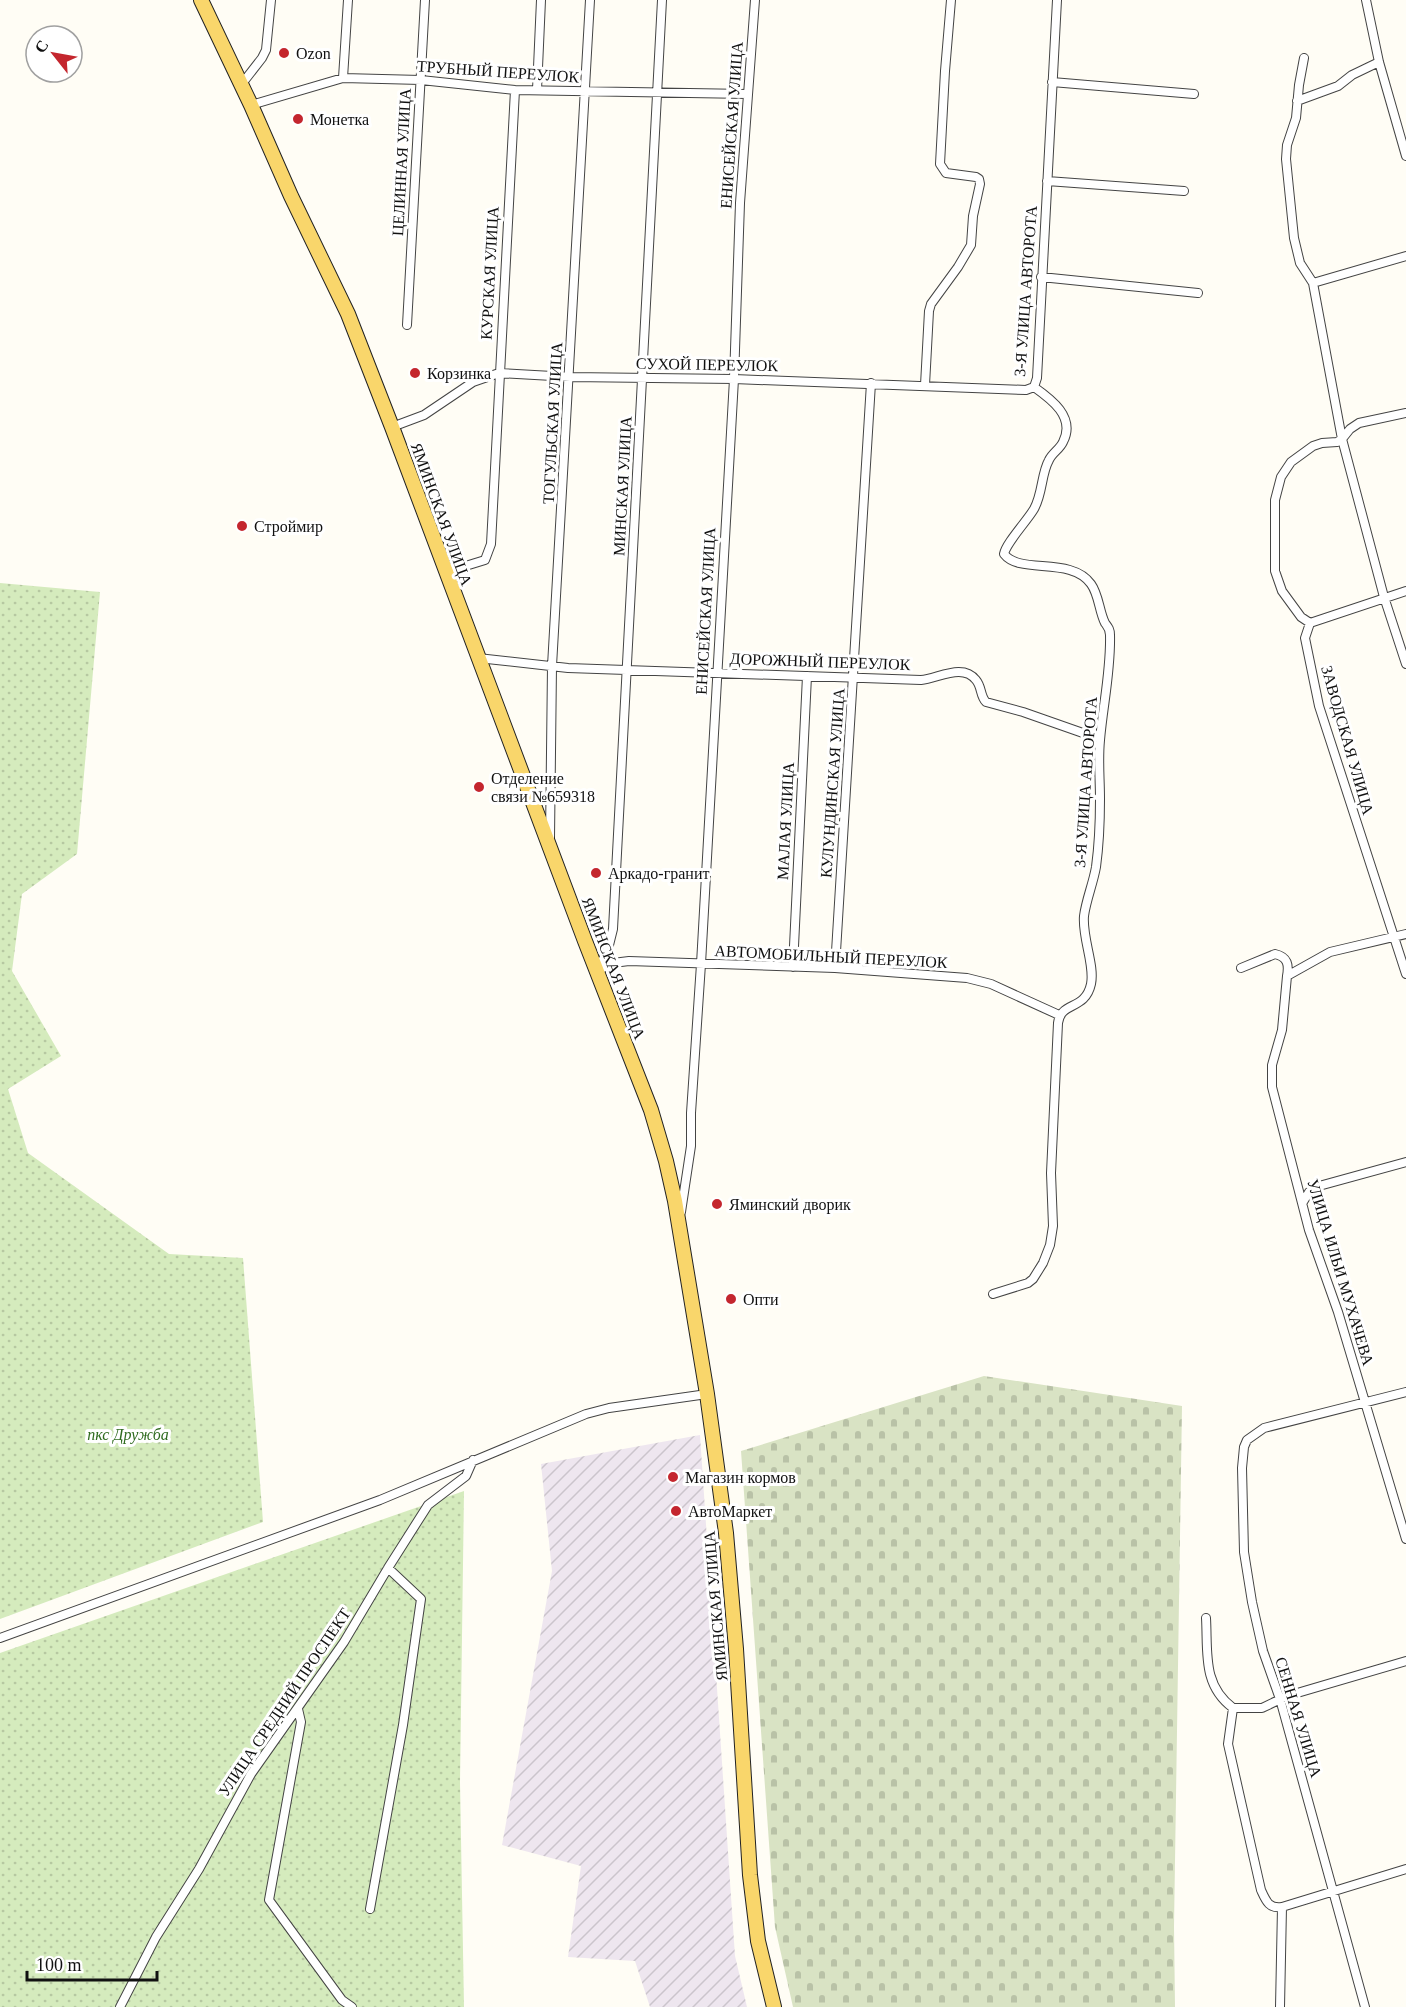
<svg xmlns="http://www.w3.org/2000/svg" width="1406" height="2007" font-family="Georgia,serif">
<defs>
<pattern id="industrial-furrows" width="10" height="10" patternUnits="userSpaceOnUse" patternTransform="scale(1.5)"><rect width="10" height="10" fill="#eee6ef"/><path d="M-1 1l2-2M0 10L10 0M9 11l2-2" fill="none" stroke="#cbc4cc"/></pattern>
<pattern id="grass-dots" width="8" height="8" patternUnits="userSpaceOnUse" patternTransform="scale(1.5)"><rect width="8" height="8" fill="#d5ebbd"/><path d="M2 2h.1M6 6h.1" fill="none" stroke="#b6c8a1" stroke-width="1.8" stroke-linecap="round"/></pattern>
<pattern id="cemetery-stones" width="16" height="16" patternUnits="userSpaceOnUse" patternTransform="scale(1.5)"><rect width="16" height="16" fill="#d9e3c4"/><path d="M2 7V4a2 2 0 0 1 4 0v3zM10 15v-3a2 2 0 0 1 4 0v3z" fill="#b9c2a7"/></pattern>
</defs>
<rect width="100%" height="100%" fill="#fffdf5"/>
<!-- industrial -->
<path fill="url(#industrial-furrows)" d="M700,1435L735,1956L747,2007H650L635,1961L568,1957L581,1866L502,1845L552,1571L541,1464Z"/>
<!-- grass -->
<path fill="url(#grass-dots)" d="M0,583L100,592L77,854L22,894L12,971L61,1056L8,1089L28,1153L169,1254L243,1258L263,1522L0,1619Z
M464,1491L460,1782L464,2007H0V1653Z"/>
<!-- cemetery -->
<path fill="url(#cemetery-stones)" d="M984,1376L1182,1406L1174,1927L1175,2007H793L775,1927L741,1451Z"/>
<g fill="none" stroke-linecap="round" stroke-linejoin="round">
<!-- street casing -->
<g stroke="#444" stroke-width="10">
<path id="street" d="M1366,0L1379,62L1406,156
M1304,58L1299,85L1296,118L1287,145L1286,159L1294,238L1300,263L1313,283L1342,439L1384,597L1406,664
M343,78L348,0
M1052,82L1194,94
M241,85L262,58L266,50L271,0
M537,90L541,0
M1297,101L1338,86L1352,75L1379,62
M251,105L343,78L421,80L515,90L747,94
M1047,181L1184,191
M1041,277L1198,293
M1313,283L1406,256
M407,325L425,0
M925,385L929,311L931,304L958,267L971,245L973,216L980,184L979,179L976,177L946,173L940,164L945,71L951,0
M1034,387L1037,378L1057,0
M1406,413L1359,423L1350,429L1342,439L1337,442L1322,443L1313,446L1291,462L1281,477L1275,500V571L1282,591L1301,617L1310,623L1305,638L1319,706L1406,974
M392,427L424,415L473,382L499,373L570,377L734,379L1026,390L1034,387
M446,572L485,560L491,544L515,90
M1310,623L1406,591
M478,658L568,668L921,680C939,678 963,663 976,680C982,687 980,696 986,702L1023,712L1100,739
M550,838L552,666L590,0
M793,967L807,676
M835,968L871,383
M1241,968L1275,954C1288,957 1289,965 1287,976L1330,952L1406,934
M597,971L608,949L613,929L662,0
M597,971L613,963L629,961L835,968L967,978L991,984L1059,1015
M1287,976L1282,1030L1272,1065V1087L1309,1230L1338,1312L1406,1539
M1303,1202L1309,1192L1319,1186L1406,1162
M681,1212L691,1146V1113L701,964L734,379L740,203L755,0
M993,1294L1028,1283L1033,1279L1043,1263L1050,1245L1053,1226L1051,1173L1058,1023C1061,1001 1085,1011 1091,984C1095,965 1082,938 1084,916C1086,900 1093,884 1096,867C1099,845 1100,821 1100,799C1100,778 1098,761 1100,740C1103,705 1111,670 1110,635C1110,629 1108,627 1105,623C1099,611 1099,595 1091,584C1071,556 1020,575 1004,554C1006,543 1027,521 1034,509C1043,493 1041,474 1049,460C1052,453 1060,449 1063,442C1076,417 1051,399 1034,387
M1206,1618C1208,1652 1202,1685 1233,1708L1228,1744L1261,1890C1266,1901 1269,1909 1282,1907L1280,2007
M0,1638L380,1500L586,1414L609,1408L707,1394
M1233,1708H1262L1287,1696L1406,1661
M298,1709L301,1722L269,1900L342,2000L352,2007
M1282,1907L1406,1869
M370,1909L403,1725L421,1599L388,1568
M120,2007L156,1937L199,1869L251,1774L344,1642L388,1568L428,1505L466,1476L473,1460
M1365,2007L1280,1699L1263,1651L1252,1602L1244,1552L1242,1468L1244,1447L1247,1440L1264,1428L1406,1392"/>
</g>
<!-- primary casing -->
<g stroke="#222" stroke-width="16">
<path id="primary" d="M201,0L251,105L291,196L348,314L392,427L585,941L651,1110L666,1161L675,1201L707,1394L726,1533L736,1649L750,1875L758,1941L774,2007"/>
</g>
<!-- street -->
<use href="#street" stroke="#fff" stroke-width="8"/>
<!-- primary -->
<use href="#primary" stroke="#f9d66b" stroke-width="14"/>
</g>
<!-- markers -->
<g fill="#c4262e" stroke="#fff" stroke-width="2">
<circle cx="284" cy="53" r="6"/>
<circle cx="298" cy="119" r="6"/>
<circle cx="415" cy="373" r="6"/>
<circle cx="242" cy="526" r="6"/>
<circle cx="479" cy="787" r="6"/>
<circle cx="596" cy="873" r="6"/>
<circle cx="717" cy="1204" r="6"/>
<circle cx="731" cy="1299" r="6"/>
<circle cx="673" cy="1477" r="6"/>
<circle cx="676" cy="1511" r="6"/>
</g>
<g text-anchor="middle" stroke-width="6" stroke-linejoin="round" paint-order="stroke">
<!-- poi labels -->
<g font-size="16" fill="#111" stroke="#fff" text-anchor="start">
<text x="296" y="59">Ozon</text>
<text x="310" y="125">Монетка</text>
<text x="427" y="379">Корзинка</text>
<text x="254" y="532">Строймир</text>
<text x="491" y="784">Отделение<tspan x="491" dy="18">связи №659318</tspan></text>
<text x="608" y="879">Аркадо-гранит</text>
<text x="729" y="1210">Яминский дворик</text>
<text x="743" y="1305">Опти</text>
<text x="685" y="1483">Магазин кормов</text>
<text x="688" y="1517">АвтоМаркет</text>
</g>
<!-- street labels -->
<g font-size="16" fill="#111" stroke="#fff">
<text transform="translate(498 71) rotate(4)" y="6">ТРУБНЫЙ ПЕРЕУЛОК</text>
<text transform="translate(731 125) rotate(-86)" y="6">ЕНИСЕЙСКАЯ УЛИЦА</text>
<text transform="translate(401 162) rotate(-87)" y="6">ЦЕЛИННАЯ УЛИЦА</text>
<text transform="translate(489 273) rotate(-87)" y="6">КУРСКАЯ УЛИЦА</text>
<text transform="translate(1025 291) rotate(-86)" y="6">3-Я УЛИЦА АВТОРОТА</text>
<text transform="translate(707 364) rotate(1)" y="6">СУХОЙ ПЕРЕУЛОК</text>
<text transform="translate(552 423) rotate(-87)" y="6">ТОГУЛЬСКАЯ УЛИЦА</text>
<text transform="translate(622 486) rotate(-87)" y="6">МИНСКАЯ УЛИЦА</text>
<text transform="translate(442 514) rotate(70)" y="6">ЯМИНСКАЯ УЛИЦА</text>
<text transform="translate(705 611) rotate(-87)" y="6">ЕНИСЕЙСКАЯ УЛИЦА</text>
<text transform="translate(820 661) rotate(2)" y="6">ДОРОЖНЫЙ ПЕРЕУЛОК</text>
<text transform="translate(1348 740) rotate(74)" y="6">ЗАВОДСКАЯ УЛИЦА</text>
<text transform="translate(1085 782) rotate(-86)" y="6">3-Я УЛИЦА АВТОРОТА</text>
<text transform="translate(832 783) rotate(-86)" y="6">КУЛУНДИНСКАЯ УЛИЦА</text>
<text transform="translate(785 821) rotate(-87)" y="6">МАЛАЯ УЛИЦА</text>
<text transform="translate(831 956) rotate(3)" y="6">АВТОМОБИЛЬНЫЙ ПЕРЕУЛОК</text>
<text transform="translate(614 968) rotate(69)" y="6">ЯМИНСКАЯ УЛИЦА</text>
<text transform="translate(1341 1272) rotate(73)" y="6">УЛИЦА ИЛЬИ МУХАЧЕВА</text>
<text transform="translate(715 1606) rotate(-95)" y="6">ЯМИНСКАЯ УЛИЦА</text>
<text transform="translate(284 1702) rotate(-56)" y="6">УЛИЦА СРЕДНИЙ ПРОСПЕКТ</text>
<text transform="translate(1299 1717) rotate(73)" y="6">СЕННАЯ УЛИЦА</text>
</g>
<!-- park labels -->
<g font-size="16" font-style="italic" fill="#2f6b1f" stroke="#fff">
<text x="128" y="1440">пкс Дружба</text>
</g>
</g>
<!-- north arrow -->
<g transform="translate(54 54) rotate(301)"><circle r="28" fill="#ffffff" stroke="#a0a0a0" stroke-width="1.5"/>
<path d="M0-4.5L10 22L0 15L-10 22Z" fill="#c4262e"/>
<text y="-9" font-size="16" font-weight="bold" text-anchor="middle" fill="#111111">С</text>
</g>
<!-- scale -->
<path d="M27 1971v9h130v-9" fill="none" stroke="#111111" stroke-width="3"/>
<text x="36" y="1971" font-size="18" fill="#111111" stroke="#ffffff" stroke-width="4.5" paint-order="stroke">100 m</text>
</svg>
